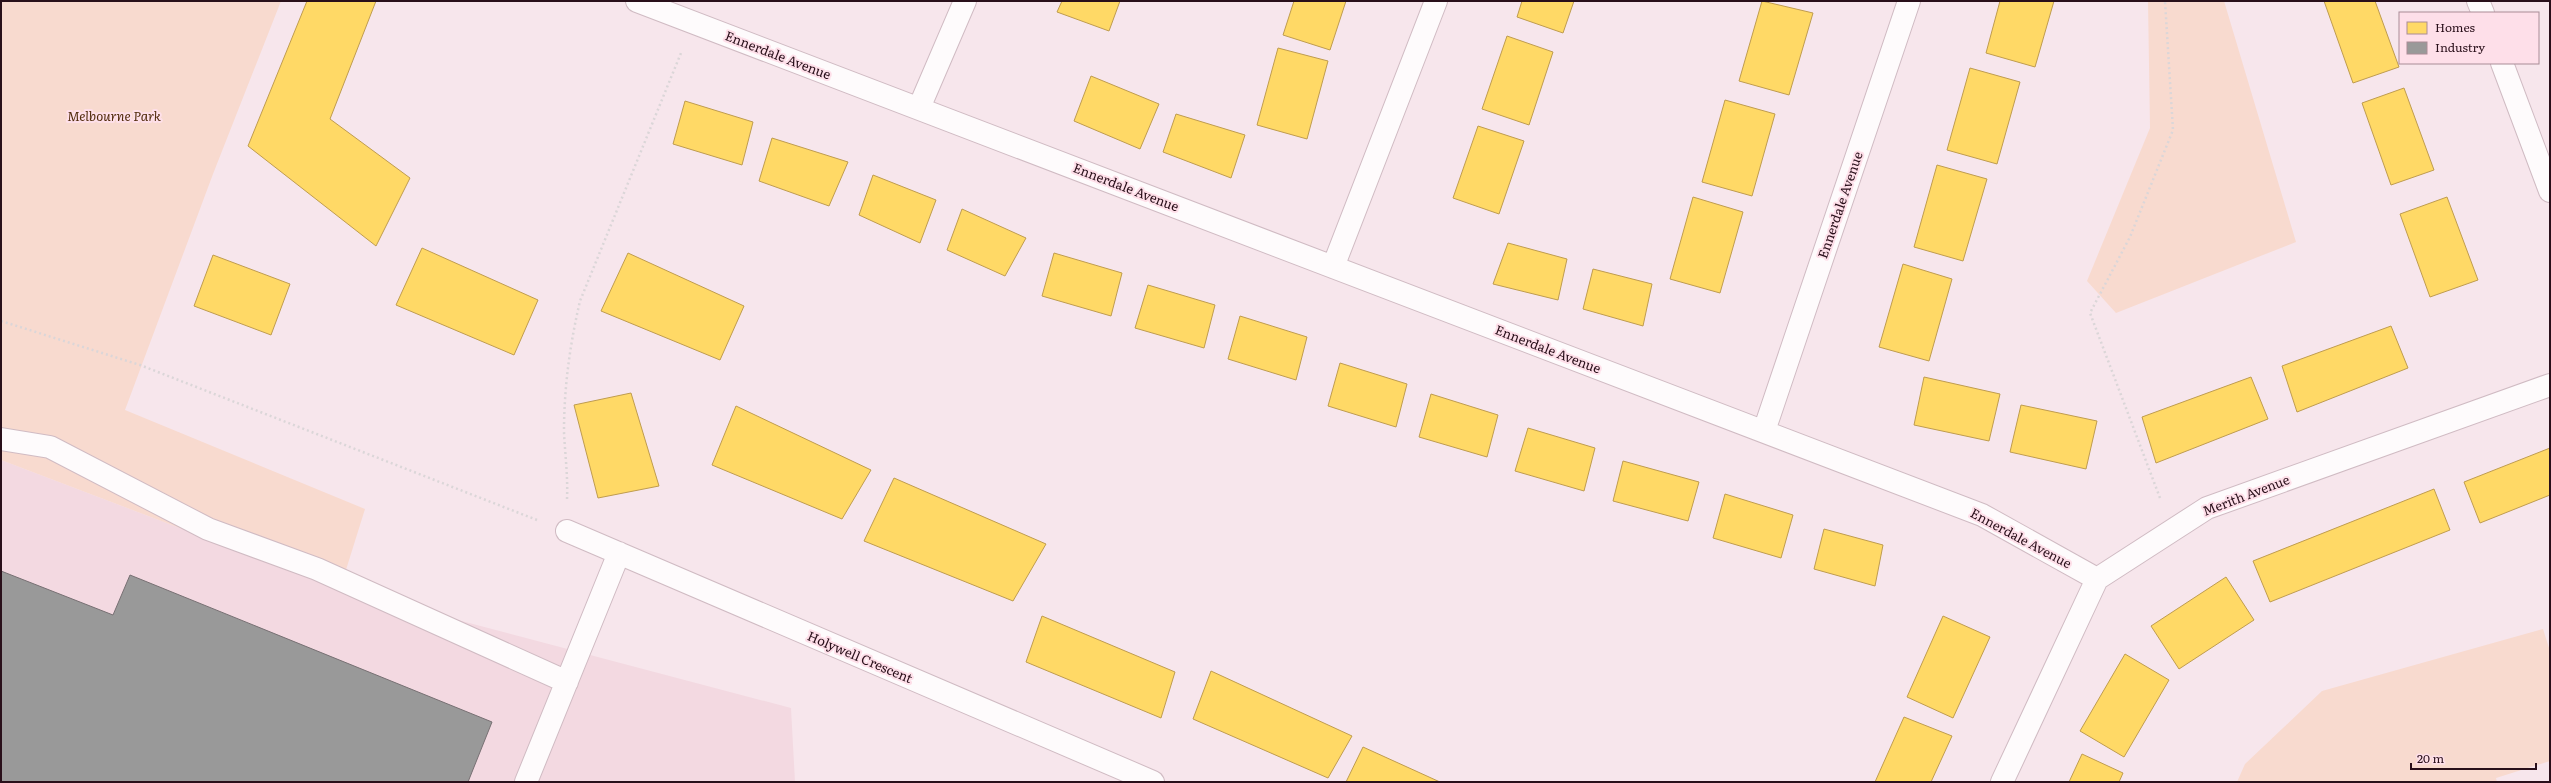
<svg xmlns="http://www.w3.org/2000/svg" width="2551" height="783" font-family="Literata,serif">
<rect width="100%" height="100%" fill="#f7e6ec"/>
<!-- built -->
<path fill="#f3d9e1" d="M1,460L340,589L791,708L795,782H1Z"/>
<!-- green -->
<path fill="#f8dacf" d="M1,1H281L213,174L125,410L365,509L340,589L1,460Z
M2148,1H2224L2296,242L2116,313L2087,281L2150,128Z
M2543,629L2550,651V761L2496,778L2497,782H2237L2245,764L2322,691Z"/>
<!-- homes -->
<path fill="#ffd966" stroke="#bf9c4f" d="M307,1H376L330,119L410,178L376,246L248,146Z
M1062,1H1120L1109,31L1057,12Z
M1294,1H1346L1330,50L1283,35Z
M1522,1H1574L1563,33L1517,17Z
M1762,1L1813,13L1789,95L1739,81Z
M2000,1H2054L2035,67L1986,53Z
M2324,1H2375L2399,67L2353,83Z
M1507,36L1553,52L1529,125L1482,109Z
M1278,48L1328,61L1307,139L1257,125Z
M1970,68L2020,82L1997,164L1947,150Z
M1091,76L1159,104L1140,149L1074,121Z
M2404,88L2434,170L2391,185L2362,103Z
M1725,100L1775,114L1752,196L1702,182Z
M685,101L753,122L742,165L673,144Z
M1176,114L1245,135L1231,178L1163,152Z
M1478,126L1524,141L1499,214L1453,198Z
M772,138L848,162L829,206L759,181Z
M1937,165L1987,179L1963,261L1914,247Z
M873,175L936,200L920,243L859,215Z
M1693,197L1743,212L1720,293L1670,279Z
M2447,197L2478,280L2430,297L2400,214Z
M962,209L1026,238L1005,276L947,250Z
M1508,243L1567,259L1558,300L1493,284Z
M422,248L538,300L514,355L396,305Z
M628,253L744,306L720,360L601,311Z
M1054,253L1122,273L1111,316L1042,296Z
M213,255L290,284L271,335L194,306Z
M1903,264L1952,279L1929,361L1879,347Z
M1593,269L1652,284L1643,326L1583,309Z
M1148,285L1215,305L1204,348L1135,328Z
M1240,316L1307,337L1296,380L1228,359Z
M2391,326L2408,368L2297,412L2282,366Z
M1340,363L1407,384L1396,427L1328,406Z
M1924,377L2000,394L1989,441L1914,425Z
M2251,377L2268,419L2156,463L2142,417Z
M631,393L659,486L598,498L574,405Z
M1431,394L1498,415L1487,457L1419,437Z
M2021,405L2097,421L2086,469L2010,452Z
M736,406L871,470L842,519L712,465Z
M1528,428L1595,448L1584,491L1515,471Z
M2550,448V495L2480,523L2464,482Z
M1623,461L1699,482L1688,521L1613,501Z
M894,478L1046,544L1013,601L864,541Z
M2434,489L2450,530L2270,602L2253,561Z
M1725,494L1793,515L1781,558L1713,538Z
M1824,529L1883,545L1875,586L1814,569Z
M2226,577L2254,620L2179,669L2151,626Z
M1042,616L1175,672L1161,718L1026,662Z
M1943,616L1990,637L1953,718L1907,697Z
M2125,654L2169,680L2124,757L2080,731Z
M1211,671L1352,736L1328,778L1193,719Z
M1904,717L1952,736L1931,782H1875Z
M1363,747L1440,782H1346Z
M2082,754L2123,773L2119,782H2069Z"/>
<!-- industry -->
<path fill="#999" stroke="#777073" d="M1,571L113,615L130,575L492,722L468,782H1Z"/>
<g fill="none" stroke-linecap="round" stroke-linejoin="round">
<!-- minor casing -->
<g stroke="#d0bbc3" stroke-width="24">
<path id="minor" d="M637,1L1982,515L2097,579
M2478,1L2483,13
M2502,63L2550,191
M919,108L965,1
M1333,267L1436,1
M1764,431L1909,1
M1,439L50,447L208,529L317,569L567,682
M567,531L1153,782
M526,782L619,553
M2002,782L2097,579L2207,508L2550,385"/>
</g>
<!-- path -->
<path stroke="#dbd6d8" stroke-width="2.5" stroke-dasharray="2 3" stroke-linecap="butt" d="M1,321L140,365L537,520
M2160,498L2090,313L2130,237L2173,130L2165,1
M567,499C568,476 565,454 564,432C564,387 570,344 580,301L681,53"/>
<!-- minor -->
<use href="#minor" stroke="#fefbfc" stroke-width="22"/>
</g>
<g text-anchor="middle" stroke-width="4" stroke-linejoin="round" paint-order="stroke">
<!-- street labels -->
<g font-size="13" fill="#290f1a" stroke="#fedfe9">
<text transform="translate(778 55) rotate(21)" y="5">Ennerdale Avenue</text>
<text transform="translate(1126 187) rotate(21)" y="5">Ennerdale Avenue</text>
<text transform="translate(1840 205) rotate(-71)" y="5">Ennerdale Avenue</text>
<text transform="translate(1548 349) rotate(21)" y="5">Ennerdale Avenue</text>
<text transform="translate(2246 495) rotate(-21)" y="5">Merith Avenue</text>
<text transform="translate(2021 538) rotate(28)" y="5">Ennerdale Avenue</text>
<text transform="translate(860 657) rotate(23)" y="5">Holywell Crescent</text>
</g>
<!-- park labels -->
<g font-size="13" font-style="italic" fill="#512b0c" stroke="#fedfe9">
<text x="114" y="121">Melbourne Park</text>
</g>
</g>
<!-- border -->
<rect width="2551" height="783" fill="none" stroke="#290f1a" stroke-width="4"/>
<!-- legend -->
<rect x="2399" y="12" width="140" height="52" fill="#fedfe9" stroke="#a98c96"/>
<rect x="2407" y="22" width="20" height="12" fill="#ffd966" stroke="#a98c96"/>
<text x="2435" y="32" font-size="12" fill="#290f1a">Homes</text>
<rect x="2407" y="42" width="20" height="12" fill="#999999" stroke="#a98c96"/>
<text x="2435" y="52" font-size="12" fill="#290f1a">Industry</text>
<!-- scale -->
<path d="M2411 763v6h125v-6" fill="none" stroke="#290f1a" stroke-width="2"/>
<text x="2417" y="763" font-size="12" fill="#290f1a" stroke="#fedfe9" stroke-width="3" paint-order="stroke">20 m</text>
</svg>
